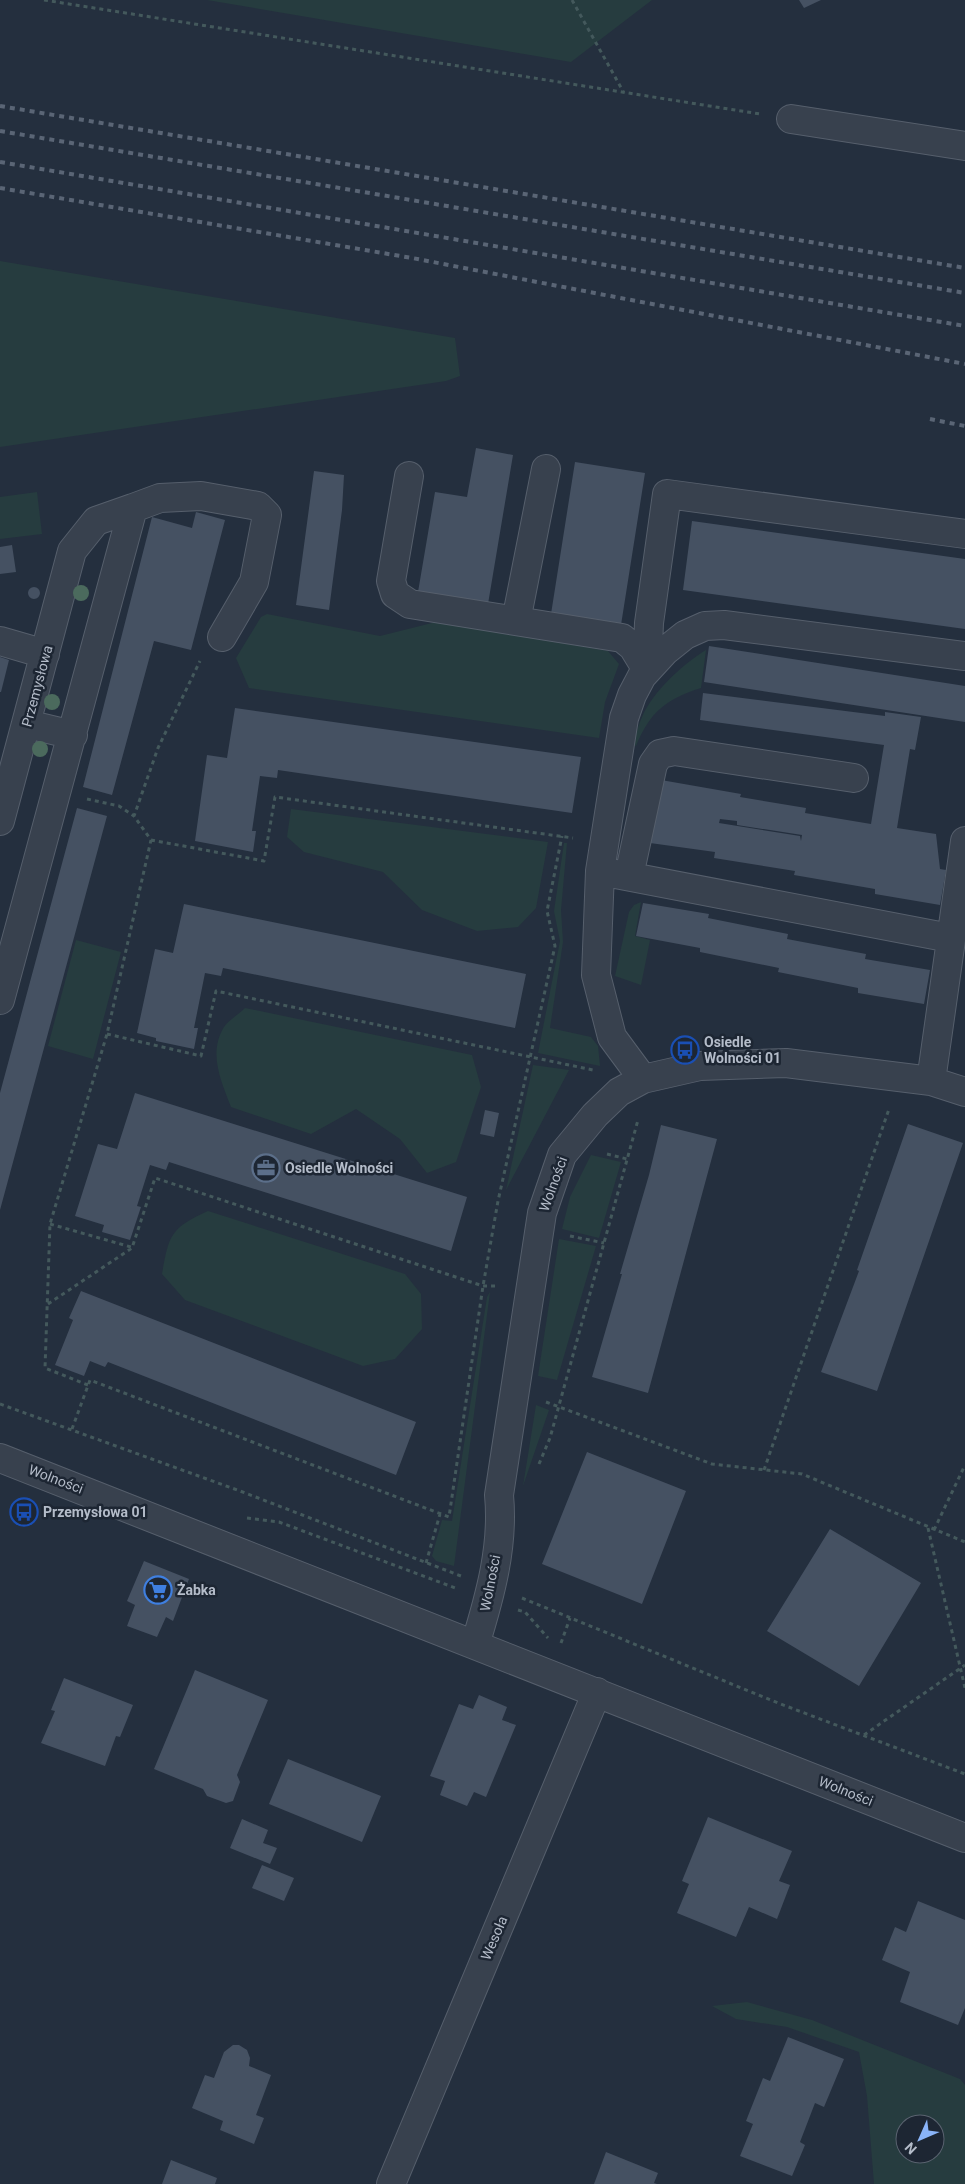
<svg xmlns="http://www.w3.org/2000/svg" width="965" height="2184" font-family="Roboto,sans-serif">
<rect width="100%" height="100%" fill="#242f3e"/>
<!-- green -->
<path fill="#263c3f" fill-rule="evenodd" d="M207,0H652L571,62Z
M0,261L455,338L460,376L446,381L0,447Z
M37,492L42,534L0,539V497Z
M267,614L380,636L440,621L608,651L619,664L605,702L599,738L249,688L236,658L261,617Z
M706,650L701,688C666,699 650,712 636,746L633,744C637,730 641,716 649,704C662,684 686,662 706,650Z
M291,809L548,842L536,908L518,927L477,931L422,910L383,872L304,852L287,837Z
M564,843H567L561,910L563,942L550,1028L591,1037L598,1046L600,1066L538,1053L560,941L554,911Z
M641,902L635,936L650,940L641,985L615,976L629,912L634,905Z
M76,940L121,952L93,1059L48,1046Z
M245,1008L472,1055L481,1087L456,1162L427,1173L400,1139L356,1109L311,1134L231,1107C221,1081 208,1053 224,1027C229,1020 239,1014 245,1008Z
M533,1065L569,1070L506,1190Z
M591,1155L621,1162L599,1238L562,1229L570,1197Z
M208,1211L405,1274L421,1294L422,1329L395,1359L363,1366L185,1300L162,1274C169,1234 171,1228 208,1211Z
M559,1239L596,1246L557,1380L538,1376Z
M490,1292L454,1566L436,1561L432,1556L442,1520L452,1521L487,1297Z
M536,1405L549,1410L523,1486Z
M747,2002L812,2020L960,2079L965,2085V2184H874L867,2096L859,2052L787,2027L736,2019L712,2006ZM905,2124H935V2154H905Z"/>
<!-- building -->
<path fill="#455162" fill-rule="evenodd" d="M799,0H821L804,8Z
M476,448L513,455L488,604L418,592L435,492L467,497Z
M575,462L645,473L621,625L551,614Z
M314,471L344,475L342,510L329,610L296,605Z
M196,512L225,520L191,650L154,641L112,795L83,787L152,517L192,528Z
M692,521L965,559V629L683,590Z
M12,545L16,572L0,574V547Z
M28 593a6 6 0 1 1 12 0a6 6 0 1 1-12 0Z
M709,646L965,686V722L704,682Z
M0,657L9,660L1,692H0Z
M703,693L885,716V712L921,717L915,750L910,749L897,828L936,834L940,869L946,870L940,905L875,894V889L794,875L795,871L714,858L715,852L650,843L661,780L741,794L740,797L806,808L805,813L871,824L884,745L700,720ZM720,819L737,821V825L802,835L801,841L800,836L719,823Z
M235,708L581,757L572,813L278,770L277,778L260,776L252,831H256L253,852L195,841L207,755L227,758Z
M77,808L107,816L0,1210V1093Z
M643,903L709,914L708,918L788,934L787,939L866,954L865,959L930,970L924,1004L858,993V988L778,972L779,968L700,952V948L636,936Z
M184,904L526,974L515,1028L223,968L221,976L205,973L194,1028H198L194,1049L156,1041V1038L137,1033L155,949L173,953Z
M135,1093L467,1197L451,1251L169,1162L166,1170L150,1165L137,1206L141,1207L130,1240L102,1232L104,1225L75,1216L98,1144L117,1149Z
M485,1110L499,1113L494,1137L480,1134Z
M908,1124L963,1143L877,1391L821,1372L859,1271L857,1270Z
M661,1125L717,1139L648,1393L592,1377L622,1274H620L649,1175Z
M81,1291L416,1422L396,1475L108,1362L105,1367L90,1361L84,1376L55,1365L73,1320L69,1318Z
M587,1452L686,1491L642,1604L542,1564Z
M830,1529L921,1583L859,1686L767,1631Z
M144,1561L189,1579L173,1621L166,1617L157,1637L127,1626L135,1605L127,1601Z
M195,1670L268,1700L237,1775L240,1782L233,1801L226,1803L207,1796L203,1789L154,1769Z
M64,1678L133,1705L120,1737L116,1736L105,1766L41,1743L55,1711L51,1710Z
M479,1695L507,1707L502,1720L516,1725L486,1797L474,1792L467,1806L440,1795L445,1781L430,1776L459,1704L473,1709Z
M288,1759L381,1796L362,1842L269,1804Z
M708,1817L792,1851L779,1881L790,1885L777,1919L749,1907L736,1937L677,1913L689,1884L682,1881Z
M242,1819L268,1830L263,1843L277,1848L270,1864L230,1848Z
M262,1865L294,1878L284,1901L252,1888Z
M918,1901L965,1920V2008L958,2025L900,2002L910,1972L882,1960L895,1927L906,1932Z
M788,2037L844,2059L824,2107L815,2103L800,2142L805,2145L792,2176L740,2156L753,2124L746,2121L763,2078L770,2081Z
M233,2045H239L247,2050L250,2058L249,2066L271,2075L256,2115L264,2118L254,2144L220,2130L223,2121L192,2108L205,2075L214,2078L224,2052Z
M606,2152L658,2173L654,2183L657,2184H594Z
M171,2160L217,2178L215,2184H162Z"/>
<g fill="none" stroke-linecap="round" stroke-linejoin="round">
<!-- minor casing -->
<g stroke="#565f6c" stroke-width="30">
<path id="minor" d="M791,119L965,146
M409,476L391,581L395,594L410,604L622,638L633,647L647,670
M516,621L546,469
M0,641L45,654
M647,670L649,623L667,494L965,534
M27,724L73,735
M0,821L72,551L96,521L133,508
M600,871L950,938
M629,876L653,764L660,754L674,751L854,778
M0,1000L133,508L160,498L201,496L258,506L267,515L254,582L222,637
M643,1079L612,1037L596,975L600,871L624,718L632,695L642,676L665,651L685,635L705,626L724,625L965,656
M931,1081L965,841
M0,1458L965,1838
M475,1645C490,1596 504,1546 499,1495L542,1213L562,1155L595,1115L619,1092L643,1079L700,1066L786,1063L931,1081L965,1092
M391,2184L597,1692"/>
</g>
<!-- path -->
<path stroke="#44595c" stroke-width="3" stroke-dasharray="4 4" stroke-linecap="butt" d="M44,0L760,114
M572,0L624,93
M87,799L119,806L134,816
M151,840L264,861L275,797L573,838
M107,1034L201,1056L216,991L593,1070
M607,1154L627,1159
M50,1224L131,1247
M570,1236L604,1243
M48,1304L132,1248L155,1178L483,1286H497
M88,1385L45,1368L50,1224L107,1034L151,840L134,816L158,748L200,661
M546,1402L712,1464L802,1474L965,1542
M0,1404L240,1491L461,1576
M72,1429L90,1380L449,1517L483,1286L498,1201L555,946L547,911L562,836
M539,1464L550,1438L638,1120
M764,1470L889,1109
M247,1518L279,1522L458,1589
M928,1528L965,1688
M934,1530L965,1465
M426,1563L440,1514
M522,1598L778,1703L965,1774
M518,1610L525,1612L548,1638
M561,1643L570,1618
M864,1735L965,1665"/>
<!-- minor -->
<use href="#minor" stroke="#38414e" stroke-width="28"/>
<!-- rail -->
<path stroke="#5a6575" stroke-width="4" stroke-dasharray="5 5" stroke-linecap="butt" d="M0,106L965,268
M0,131L965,293
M0,162L965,326
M0,188L412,258L965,364
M930,419L965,426"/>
</g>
<!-- trees -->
<g fill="#4b6a5d">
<circle cx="81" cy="593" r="8"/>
<circle cx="52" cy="702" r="8"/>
<circle cx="40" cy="749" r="8"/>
</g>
<!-- icons -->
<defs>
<g id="bus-ring" transform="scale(1.4375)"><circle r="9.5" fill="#1d2633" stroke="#1a4fb4" stroke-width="1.5"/><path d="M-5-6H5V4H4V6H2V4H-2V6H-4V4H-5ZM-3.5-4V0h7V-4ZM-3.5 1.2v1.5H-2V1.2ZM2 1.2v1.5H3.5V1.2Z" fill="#1a4fb4"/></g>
<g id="office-ring" transform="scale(1.4375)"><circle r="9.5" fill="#1d2633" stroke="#5c6f8a" stroke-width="1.5"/><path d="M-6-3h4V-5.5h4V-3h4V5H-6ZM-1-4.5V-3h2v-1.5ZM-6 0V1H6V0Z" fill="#5c6f8a"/></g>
<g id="supermarket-ring" transform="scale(1.4375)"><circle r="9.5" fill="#1d2633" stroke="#3f7fe0" stroke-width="1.5"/><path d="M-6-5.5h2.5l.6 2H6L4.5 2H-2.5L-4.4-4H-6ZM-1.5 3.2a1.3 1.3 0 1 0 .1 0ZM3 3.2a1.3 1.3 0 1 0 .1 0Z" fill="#3f7fe0"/></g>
</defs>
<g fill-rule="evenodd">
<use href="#bus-ring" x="685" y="1050"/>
<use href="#office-ring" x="266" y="1168"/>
<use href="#bus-ring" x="24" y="1512"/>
<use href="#supermarket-ring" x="158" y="1590"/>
</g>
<g text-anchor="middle" stroke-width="5" stroke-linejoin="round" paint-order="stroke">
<!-- street labels -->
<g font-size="14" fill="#b4bcc9" stroke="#1d2633">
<text transform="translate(37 686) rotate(-75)" y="5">Przemysłowa</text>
<text transform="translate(553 1184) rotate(-70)" y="5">Wolności</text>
<text transform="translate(56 1479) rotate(21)" y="5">Wolności</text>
<text transform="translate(490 1583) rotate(-79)" y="5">Wolności</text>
<text transform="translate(846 1791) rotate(22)" y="5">Wolności</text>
<text transform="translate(494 1938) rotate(-67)" y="5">Wesoła</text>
</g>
<!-- poi labels -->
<g font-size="14" font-weight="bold" fill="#b4bcc9" stroke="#1d2633" text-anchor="start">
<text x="704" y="1047">Osiedle<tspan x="704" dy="16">Wolności 01</tspan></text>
<text x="285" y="1173">Osiedle Wolności</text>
<text x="43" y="1517">Przemysłowa 01</text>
<text x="177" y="1595">Żabka</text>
</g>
</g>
<!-- north arrow -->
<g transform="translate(920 2139) rotate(225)"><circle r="24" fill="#1d2633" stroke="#59626f"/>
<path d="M0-4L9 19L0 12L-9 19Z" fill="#8ab4f8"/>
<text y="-8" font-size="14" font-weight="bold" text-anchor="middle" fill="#b4bcc9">N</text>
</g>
</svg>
